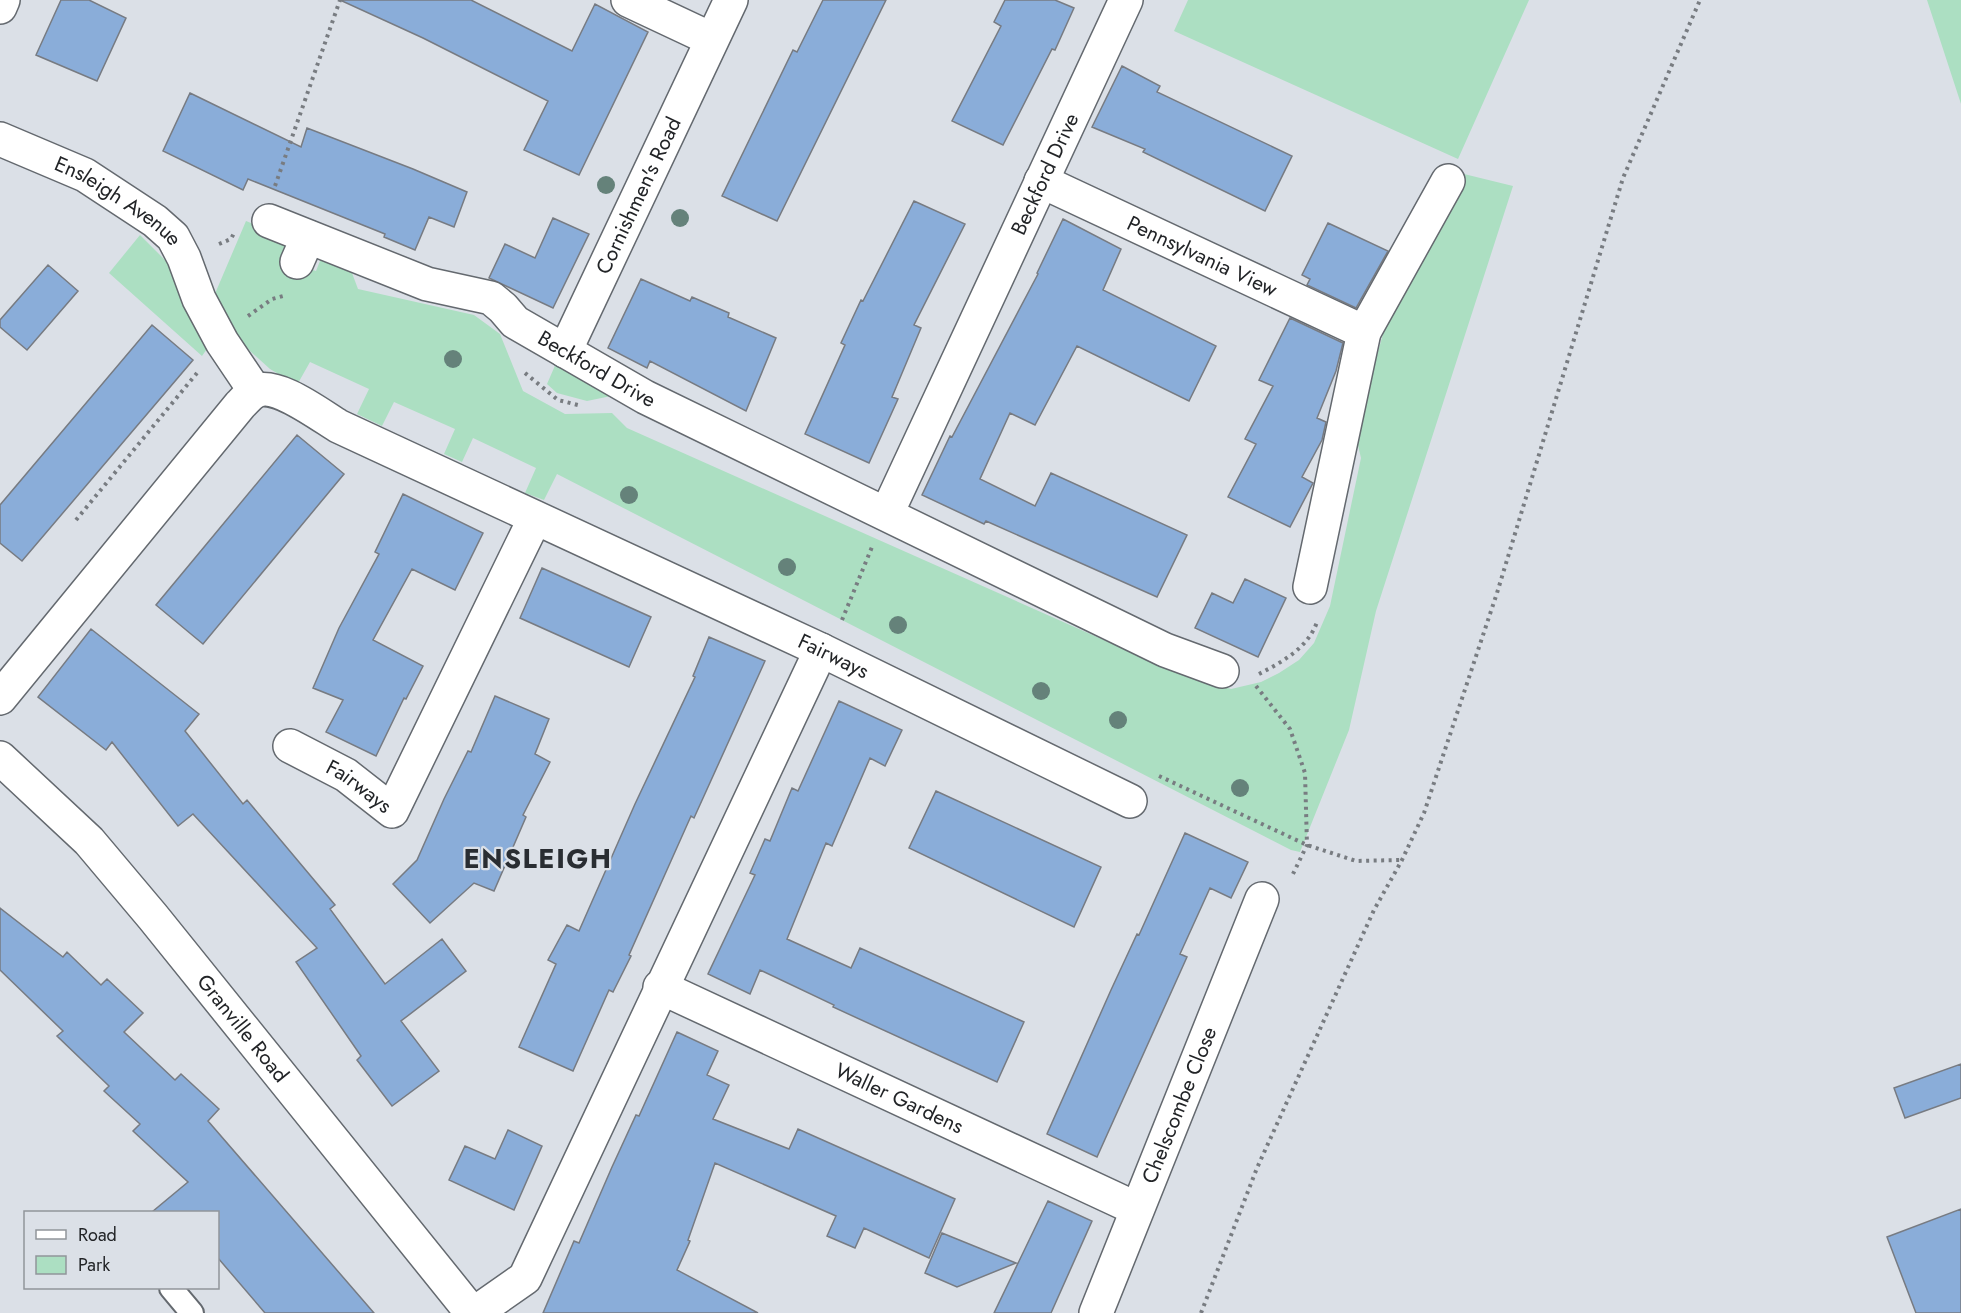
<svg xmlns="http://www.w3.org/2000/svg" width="1961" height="1313" font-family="Jost,sans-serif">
<rect width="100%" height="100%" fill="#dbe0e7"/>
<!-- green -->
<path fill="#acdfc2" d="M1188,0H1529L1458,159L1174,31Z
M1927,0H1961V104Z
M1464,174L1513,186L1376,611L1349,730L1300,852L1291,850L557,474L544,500L525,493L536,468L473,438L462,462L444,454L455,429L394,402L382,426L357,414L369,389L310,362L297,385L270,369L250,351L215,309L214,296L246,221L292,239L290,262L316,271L324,251L346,257L358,289L474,315L500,334L523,391L565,414L612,413L627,428L1160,665L1231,689L1261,682L1279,673L1299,660L1314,643L1330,606L1361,458L1355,433L1385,327Z
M140,235L171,266L209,346L202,356L109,273Z
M557,361L616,395L587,401L557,393L547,384Z"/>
<!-- building -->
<path fill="#8aadd9" stroke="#777b82" stroke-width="1.5" d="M61,0H89L126,18L97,81L36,55Z
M340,0H471L572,51L595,4L648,32L579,175L524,150L548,101L423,38Z
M823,0H886L777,221L722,196L793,50L797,52Z
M1005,0H1055L1074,8L1055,50L1052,49L1003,145L952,121L1001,26L994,22Z
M1122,66L1160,86L1157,92L1292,156L1265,211L1143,152L1145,149L1092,127Z
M190,93L301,147L307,128L413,169L467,192L454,227L429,217L415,250L384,237L385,234L248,179L243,190L163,151Z
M914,201L965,224L914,325L921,328L892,397L898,399L869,463L805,434L845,345L841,343L861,300L863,301Z
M553,218L589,234L553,308L489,278L505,244L535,258Z
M1063,219L1121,249L1103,290L1216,346L1189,401L1077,346L1035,425L1010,413L980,479L1035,506L1051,473L1187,535L1157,597L986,521L984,524L922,495L950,436L952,437L1038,274L1037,273Z
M1328,223L1388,251L1356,308L1307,285L1310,279L1302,275Z
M48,265L78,291L27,350L0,327V320Z
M641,279L690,301L692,297L729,313L728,317L776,338L746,411L650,361L647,368L608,348Z
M1290,318L1343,343L1336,371L1317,418L1326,422L1322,440L1302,477L1313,483L1290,527L1228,497L1256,444L1245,439L1273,386L1259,380Z
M152,325L193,360L22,561L0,543V505Z
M297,435L344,474L203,644L156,605Z
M403,494L483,533L455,590L412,569L373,640L423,666L406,699L404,698L376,756L326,732L343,700L313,688L339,628L379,554L375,552Z
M542,568L651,617L629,667L520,618Z
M1245,579L1286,598L1258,657L1195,628L1212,593L1233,603Z
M91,629L199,714L185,731L243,804L247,800L335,905L330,909L385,984L442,939L466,971L401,1021L439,1071L392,1106L357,1060L361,1056L296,962L317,948L193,814L178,826L112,742L106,750L38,697Z
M709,637L765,661L694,818L691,816L629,955L631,956L613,992L609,990L573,1071L519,1047L556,964L548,960L567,925L579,931L635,804L695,677L693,676Z
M495,696L549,719L535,754L550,762L523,815L526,817L494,891L474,883L430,923L393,884L417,860L444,799L468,751L471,752Z
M839,701L902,730L885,766L870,758L832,846L826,843L787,939L851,968L860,948L1024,1022L997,1082L833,1007L834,1005L760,970L750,994L708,974L755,875L750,873L765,839L770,841L792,788L798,791Z
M936,791L1101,867L1074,927L909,848Z
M1185,833L1248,862L1231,898L1210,888L1180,954L1187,957L1097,1157L1047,1134L1111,990L1137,934L1139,935Z
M0,908L63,957L67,952L101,985L107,979L143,1013L124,1032L175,1080L181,1074L219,1109L208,1121L374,1313H265L218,1258V1212H152L188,1182L133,1131L140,1124L104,1091L109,1086L57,1036L63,1031L0,970Z
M677,1032L718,1051L707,1075L729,1085L713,1119L789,1149L798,1129L955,1199L929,1258L864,1228L855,1248L827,1236L836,1216L715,1163L688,1240L690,1241L677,1270L758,1313H543L574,1241L579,1243L612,1167L636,1115L639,1116Z
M1961,1064V1098L1905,1118L1894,1088Z
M508,1130L542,1146L514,1210L449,1180L465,1146L495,1159Z
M1048,1201L1092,1221L1051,1313H994Z
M1961,1209V1313H1916L1887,1237Z
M942,1233L1016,1263L957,1287L925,1273Z"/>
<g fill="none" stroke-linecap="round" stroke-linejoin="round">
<!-- service casing -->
<g stroke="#64696f" stroke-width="26">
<path id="service" d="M171,1288L192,1313"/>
</g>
<!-- minor casing -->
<g stroke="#64696f" stroke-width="36">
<g id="minor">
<path d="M628,0L711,39"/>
<path d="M0,7L3,0"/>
<path id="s1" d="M0,139L85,175L155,221L173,237L184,258L199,299L222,342L255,391"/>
<path id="s2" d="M1041,181L1364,332"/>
<path id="s3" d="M269,221L427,284L491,298L503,308L515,322L645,397L1165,650L1222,671"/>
<path d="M297,262L308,237"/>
<path id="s4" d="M565,351L731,0"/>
<path id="s5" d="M887,513L1126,0"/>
<path d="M1310,587L1364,332L1448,181"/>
<path id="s6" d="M0,698L240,405C244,401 249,395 254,392C274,380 320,415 338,426L821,650L1130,801"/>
<path id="s7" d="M290,746L346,775L392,811L535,518"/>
<path id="s8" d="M0,758L89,841L153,917L472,1313"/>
<path id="s9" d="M660,987L1137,1209"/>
<path d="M475,1313L525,1278L821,650"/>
<path id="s10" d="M1096,1313L1262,899"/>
</g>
</g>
<!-- path -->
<path stroke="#787c81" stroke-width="4" stroke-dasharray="3 4.5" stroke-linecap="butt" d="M275,186L340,0
M219,244L231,239L234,233
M248,316L272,299L283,296
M525,373L558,400L582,406
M76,520L197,373
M842,620L872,547
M1259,674C1282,662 1308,648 1317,622
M1256,686L1290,729L1305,773L1307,845L1292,876
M1159,776L1307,845L1356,861L1401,860
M1201,1313L1257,1168L1374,910L1402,860L1424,813L1497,593L1623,178L1700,0"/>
<!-- service -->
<use href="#service" stroke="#fff" stroke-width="22"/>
<!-- minor -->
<use href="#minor" stroke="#fff" stroke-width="33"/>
</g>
<!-- trees -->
<g fill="#65827a">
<circle cx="606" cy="185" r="9"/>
<circle cx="680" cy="218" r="9"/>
<circle cx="453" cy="359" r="9"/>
<circle cx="629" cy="495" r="9"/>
<circle cx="787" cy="567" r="9"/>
<circle cx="898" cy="625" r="9"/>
<circle cx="1041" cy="691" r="9"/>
<circle cx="1118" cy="720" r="9"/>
<circle cx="1240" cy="788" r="9"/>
</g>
<g text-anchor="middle" stroke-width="4.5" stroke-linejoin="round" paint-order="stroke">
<!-- street labels -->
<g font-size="21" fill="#222427" stroke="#dbe0e7">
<text dy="7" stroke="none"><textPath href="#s5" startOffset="374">Beckford Drive</textPath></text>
<text dy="7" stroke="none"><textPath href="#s4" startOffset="172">Cornishmen's Road</textPath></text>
<text dy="7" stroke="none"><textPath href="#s1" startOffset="134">Ensleigh Avenue</textPath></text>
<text dy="7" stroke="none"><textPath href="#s2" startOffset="178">Pennsylvania View</textPath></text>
<text dy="7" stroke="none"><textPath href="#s3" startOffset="364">Beckford Drive</textPath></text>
<text dy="7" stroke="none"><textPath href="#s6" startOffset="1038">Fairways</textPath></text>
<text dy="7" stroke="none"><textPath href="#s7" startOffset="80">Fairways</textPath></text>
<text dy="7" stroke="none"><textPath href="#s8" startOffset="364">Granville Road</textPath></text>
<text dy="7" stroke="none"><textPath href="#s9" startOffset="264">Waller Gardens</textPath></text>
<text dy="7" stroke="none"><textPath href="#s10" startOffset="224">Chelscombe Close</textPath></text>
</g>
<!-- district labels -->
<g font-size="27" font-weight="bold" letter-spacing="1.5" fill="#292d32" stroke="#dbe0e7">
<text x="538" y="868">ENSLEIGH</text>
</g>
</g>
<!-- legend -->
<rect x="24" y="1211" width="195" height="78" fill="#dbe0e7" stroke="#91959a" stroke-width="1.5"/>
<rect x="36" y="1230" width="30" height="9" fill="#ffffff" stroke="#91959a" stroke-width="1.5"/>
<text x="78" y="1241" font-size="18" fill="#222427">Road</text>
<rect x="36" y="1256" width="30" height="18" fill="#acdfc2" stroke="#91959a" stroke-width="1.5"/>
<text x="78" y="1271" font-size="18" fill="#222427">Park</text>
</svg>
